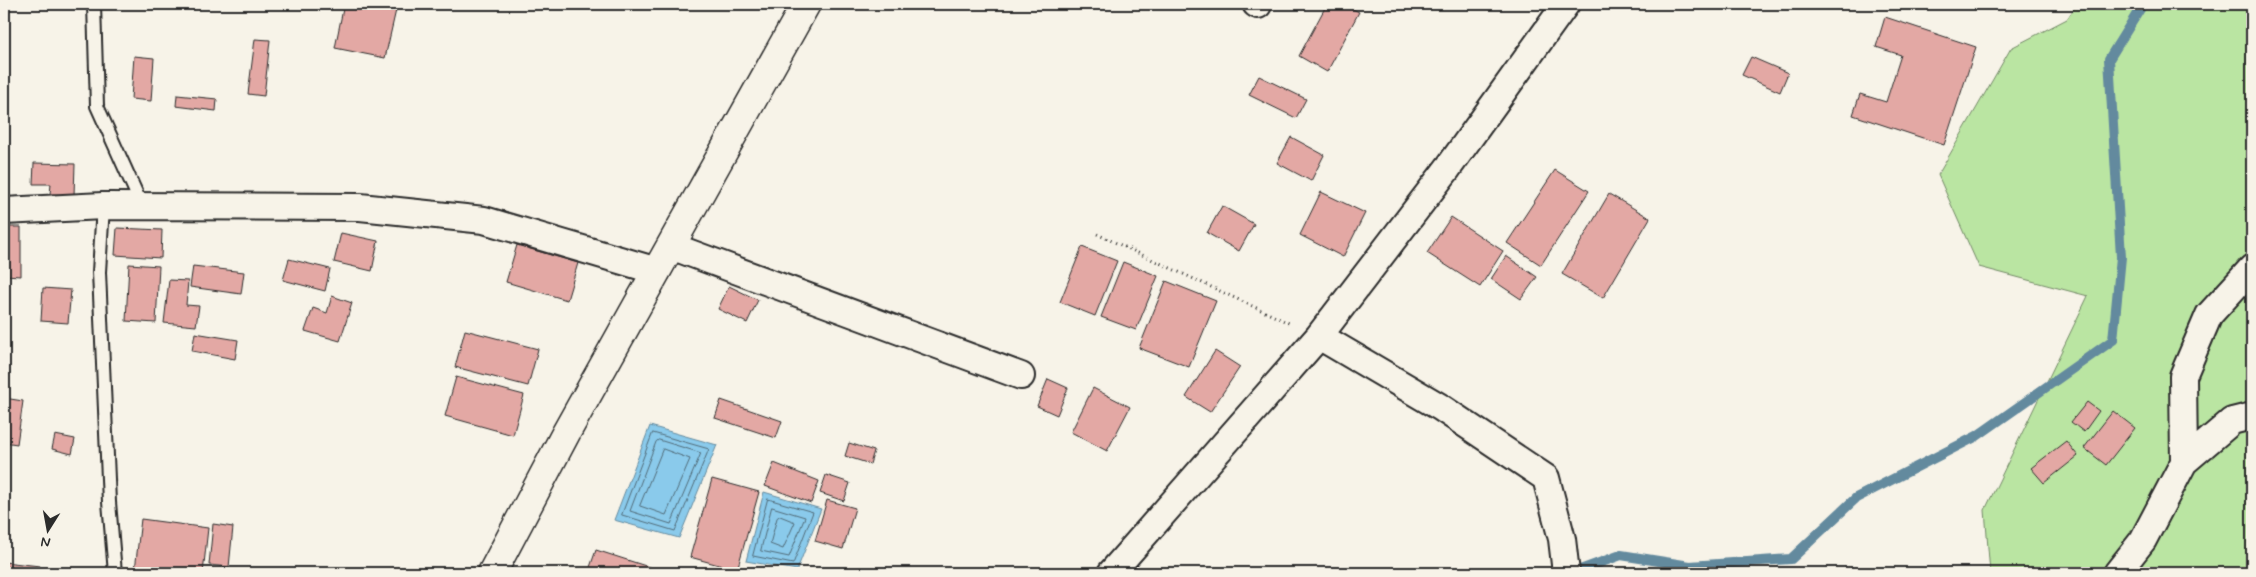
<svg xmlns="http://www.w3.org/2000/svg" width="2256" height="577" font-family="Mynerve,sans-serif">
<rect width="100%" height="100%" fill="#f7f3e8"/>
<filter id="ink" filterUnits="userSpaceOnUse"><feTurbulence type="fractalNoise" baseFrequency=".02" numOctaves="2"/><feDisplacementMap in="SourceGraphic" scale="10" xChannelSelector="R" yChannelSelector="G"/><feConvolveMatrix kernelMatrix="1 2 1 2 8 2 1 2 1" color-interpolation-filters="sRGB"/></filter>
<g filter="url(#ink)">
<!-- green -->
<path fill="#bae5a2" stroke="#728866" d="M2077,4H2252V573H1990L1985,510L2088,296L1979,267L1938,175L2011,48L2067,19Z"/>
<!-- water -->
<path fill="#8acaeb" stroke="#648a9e" d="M650,426L717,445L679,538L614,520Z
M764,492L821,509L797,570L746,561Z"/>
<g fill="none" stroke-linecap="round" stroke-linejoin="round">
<!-- shore -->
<path stroke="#516b78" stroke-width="1" d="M653,433L709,449L675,531L622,515Z
M659,440L701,453L671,524L630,511L656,442Z
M663,449L690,459L666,515L640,506Z
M768,499L813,512L793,564L753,556Z
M772,507L805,517L789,557L761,551Z
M780,516L795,522L783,549L770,544L777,518Z"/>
<!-- stream -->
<path stroke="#648a9e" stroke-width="10" d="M1572,573L1621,555L1690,566L1791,559L1856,498L1977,436L2113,340L2121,257L2109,59L2143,4"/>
</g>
<!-- building -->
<path fill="#e3a8a4" stroke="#2b2b2b" d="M344,4H366L396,10L385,58L335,48Z
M1327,4H1343L1359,12L1327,72L1299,56Z
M1885,17L1976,47L1944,145L1853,115L1860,94L1886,102L1901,55L1876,47Z
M255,39L270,40L264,96L248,94Z
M134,56L154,58L151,101L131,99Z
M1751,57L1788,73L1780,92L1742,75Z
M1259,76L1306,99L1296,118L1249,95Z
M177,95L217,99L216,111L176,106Z
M1291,137L1324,155L1311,181L1277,163Z
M34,163L75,164L74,195L50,194L51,184H33Z
M1555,170L1589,191L1541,265L1507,243Z
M1321,192L1365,213L1343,257L1300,235Z
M1609,194L1650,218L1603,298L1562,274Z
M1222,206L1254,224L1239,251L1207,233Z
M1451,217L1503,251L1480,287L1427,253Z
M4,227H21V276L4,275Z
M117,228L162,230L161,258L115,255Z
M341,233L378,241L372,271L334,262Z
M517,245L578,263L567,300L506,282Z
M1082,247L1117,261L1095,316L1060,302Z
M1506,256L1537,277L1521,299L1491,279Z
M289,259L330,269L325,291L283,280Z
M1123,262L1158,276L1136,330L1101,317Z
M129,264L159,266L156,323L126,321Z
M193,266L244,272L241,294L190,287Z
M169,280L188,281L186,305L199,306L196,326L164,323Z
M1166,281L1216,301L1189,367L1139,348Z
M729,286L758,300L747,323L718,309Z
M43,288L71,290L68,323L41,321Z
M332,296L352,303L340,341L305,331L313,308L327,313Z
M465,330L538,349L528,386L455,367Z
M195,333L238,340L235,359L192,351Z
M1215,351L1240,367L1210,412L1186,397Z
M456,377L524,395L513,435L445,416Z
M1048,379L1068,388L1057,415L1037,406Z
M1093,388L1130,407L1107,451L1071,432Z
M4,398L23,401L17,444L4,442Z
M721,400L782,421L776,438L715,418Z
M2087,402L2099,411L2084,432L2071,422Z
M2113,411L2135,428L2106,465L2084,448Z
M55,435L75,439L72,454L52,449Z
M2066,441L2078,456L2044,483L2031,468Z
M849,443L874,451L870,464L845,456Z
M774,463L819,481L811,503L765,486Z
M826,475L850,483L844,501L820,493Z
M712,479L759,492L737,570L690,557Z
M827,500L855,508L843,549L815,541Z
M141,519L208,528L203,573H158L135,570Z
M213,524L233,527L229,567L209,565Z
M596,550L652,568L651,573H588Z
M4,562L40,566V573H4Z"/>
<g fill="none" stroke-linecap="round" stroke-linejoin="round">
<!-- service casing -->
<g stroke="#2b2b2b" stroke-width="16">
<path id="service" d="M94,4L97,106L142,206
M103,206L99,272L109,502L115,573"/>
</g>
<!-- minor casing -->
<g stroke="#2b2b2b" stroke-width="30">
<path id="minor" d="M1256,4L1258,5
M4,211L103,206L360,207L484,220L657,271
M671,246L1021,376
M1319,336L1440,407L1546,478L1562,539L1566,573
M2184,462L2183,376L2209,315L2252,268
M1111,573L1319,336L1448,168L1566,4
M2117,573L2143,540L2184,462L2232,421L2252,416"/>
</g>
<!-- secondary casing -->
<g stroke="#2b2b2b" stroke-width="31">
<path id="secondary" d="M492,573L566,433L806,4"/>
</g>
<!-- path -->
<path stroke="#2b2b2b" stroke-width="3" stroke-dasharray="1 4" stroke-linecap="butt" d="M1097,234L1291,324"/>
<!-- service -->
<use href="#service" stroke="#f7f3e8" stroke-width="12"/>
<!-- minor -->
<use href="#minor" stroke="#f7f3e8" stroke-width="26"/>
<!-- secondary -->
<use href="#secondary" stroke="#f7f3e8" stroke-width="28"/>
</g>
</g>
<!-- margin -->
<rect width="2256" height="577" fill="none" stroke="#f7f3e8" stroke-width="20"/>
<rect x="10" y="10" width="2236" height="557" fill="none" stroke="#2b2b2b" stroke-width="2" filter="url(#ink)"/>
<!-- north arrow -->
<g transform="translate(48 530) rotate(191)" stroke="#f7f3e8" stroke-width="4" paint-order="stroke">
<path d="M0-4L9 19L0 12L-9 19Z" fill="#2b2b2b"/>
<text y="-8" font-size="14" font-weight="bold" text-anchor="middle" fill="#2b2b2b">N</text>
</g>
</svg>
